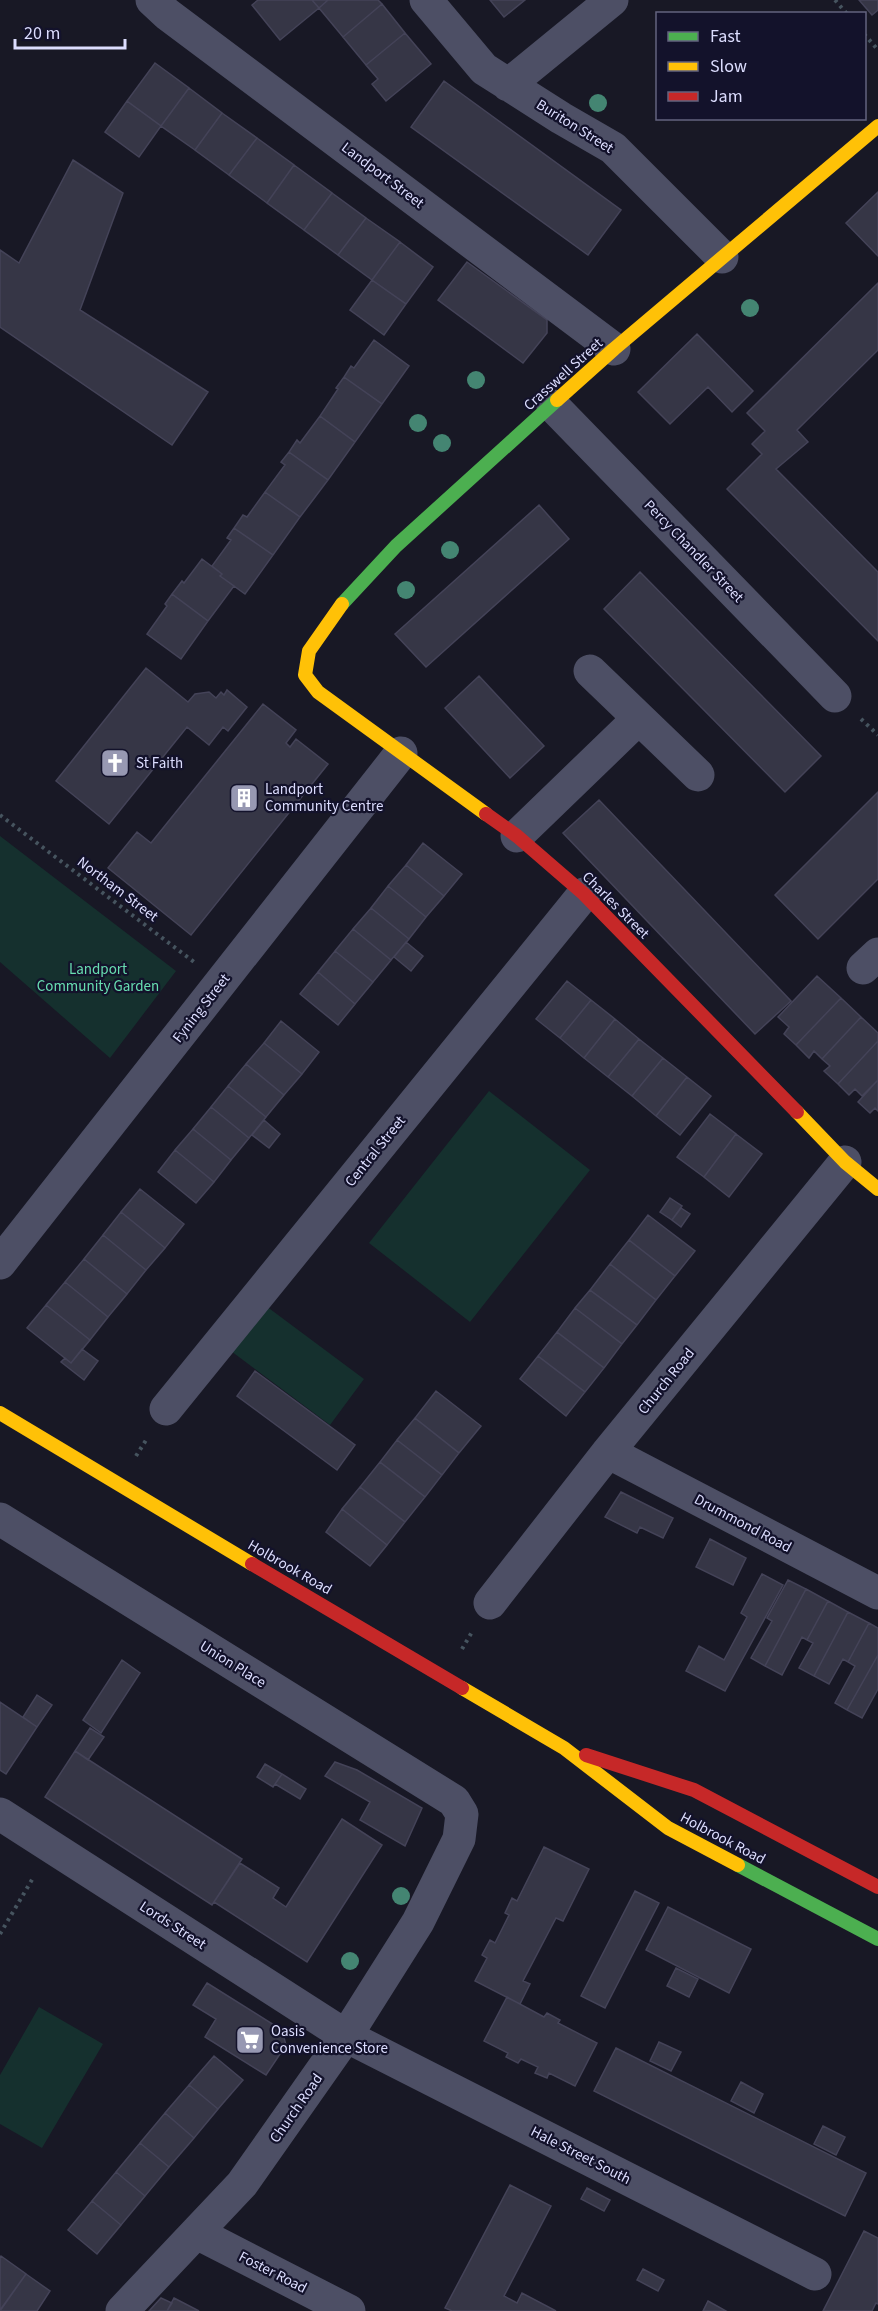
<svg xmlns="http://www.w3.org/2000/svg" width="878" height="2311" font-family="'Source Sans 3',sans-serif">
<rect width="100%" height="100%" fill="#181825"/>
<!-- green -->
<path fill="#15302e" d="M0,836L176,971L110,1058L0,962Z
M489,1091L590,1170L470,1322L369,1243Z
M266,1306L364,1379L330,1425L231,1351Z
M39,2007L103,2044L42,2148L0,2124V2075Z"/>
<!-- building -->
<path fill="#363646" stroke="#444358" stroke-width="1.5" d="M258,0H312L319,8L280,40L252,5Z
M312,0H328L319,8Z
M328,0H378L382,4L343,37L319,8Z
M490,0H525L504,17Z
M859,0H878V10L872,15Z
M382,4L405,33L366,65L343,37Z
M405,33L431,64L386,101L372,84L378,79L366,65Z
M155,63L189,88L161,126L127,101Z
M444,81L621,210L588,255L411,127Z
M189,88L222,113L195,150L161,126Z
M127,101L161,126L139,157L105,132Z
M222,113L257,138L229,175L195,150Z
M257,138L294,165L267,203L229,175Z
M73,160L123,193L80,310L208,392L172,445L0,327V250L19,263Z
M294,165L332,193L304,230L267,203Z
M878,192V256L846,223Z
M332,193L366,218L338,255L304,230Z
M366,218L400,242L372,280L338,255Z
M400,242L433,267L406,304L372,280Z
M467,262L547,320V333L523,363L438,300Z
M372,280L406,304L384,335L350,310Z
M878,283V350L797,430L808,442L776,469L878,572V641L727,489L762,454L752,444L765,431L747,413Z
M697,334L753,391L732,412L708,387L670,424L638,392Z
M374,340L409,366L382,404L344,377L351,366L354,368Z
M344,377L382,404L355,442L320,416L338,389L336,388Z
M320,416L355,442L328,480L289,452L297,440L300,443Z
M289,452L328,480L300,517L265,492L285,465L281,462Z
M265,492L300,517L273,555L234,528L243,515L247,517Z
M539,505L569,539L426,667L395,634Z
M234,528L273,555L245,594L220,576L222,574L212,566L231,540L227,538Z
M202,559L222,574L220,576L234,586L208,621L172,594L182,581L184,583Z
M640,572L821,756L785,792L604,609Z
M172,594L208,621L181,659L147,634L167,606L165,604Z
M146,668L188,702L195,694L209,692L216,698L221,692L224,695L227,690L247,707L228,731L223,727L209,745L187,727L109,824L56,781Z
M479,676L544,746L510,778L445,708Z
M263,704L296,730L286,743L290,747L296,739L328,764L191,935L108,868L137,832L151,843Z
M878,792V879L818,939L775,895Z
M599,800L791,1001L755,1034L563,833Z
M423,843L462,874L444,896L406,865Z
M406,865L444,896L426,917L388,886Z
M388,886L426,917L409,939L371,908Z
M371,908L409,939L391,960L353,929Z
M353,929L391,960L373,982L335,951Z
M406,942L423,956L411,971L394,957Z
M335,951L373,982L355,1004L318,972Z
M318,972L355,1004L338,1025L300,994Z
M817,976L841,998L796,1045L784,1034L789,1027L778,1017Z
M567,981L591,1000L560,1038L536,1019Z
M841,998L861,1017L822,1059L814,1051L809,1058L796,1045Z
M591,1000L615,1019L584,1058L560,1038Z
M861,1017L878,1033V1041L838,1084L824,1071L830,1066L822,1059Z
M615,1019L639,1039L608,1077L584,1058Z
M281,1021L319,1052L302,1074L264,1043Z
M639,1039L663,1058L632,1096L608,1077Z
M878,1041V1080L862,1096L855,1089L849,1095L838,1084Z
M264,1043L302,1074L284,1095L246,1064Z
M663,1058L687,1077L656,1116L632,1096Z
M246,1064L284,1095L266,1117L228,1086Z
M687,1077L711,1096L680,1135L656,1116Z
M878,1080V1111L875,1108L870,1113L858,1102Z
M228,1086L266,1117L249,1138L211,1107Z
M211,1107L249,1138L231,1160L193,1129Z
M710,1114L736,1134L704,1177L677,1157Z
M264,1120L280,1134L269,1148L252,1135Z
M193,1129L231,1160L214,1182L175,1150Z
M736,1134L762,1154L729,1197L704,1177Z
M175,1150L214,1182L196,1203L158,1172Z
M140,1189L184,1224L165,1248L121,1212Z
M670,1198L682,1206L672,1220L660,1212Z
M681,1208L690,1214L681,1227L672,1220Z
M121,1212L165,1248L146,1270L103,1235Z
M648,1215L695,1251L675,1276L629,1240Z
M103,1235L146,1270L127,1294L84,1259Z
M629,1240L675,1276L656,1300L610,1264Z
M84,1259L127,1294L108,1317L65,1282Z
M610,1264L656,1300L637,1325L590,1290Z
M65,1282L108,1317L90,1340L46,1305Z
M590,1290L637,1325L622,1344L575,1308Z
M46,1305L90,1340L71,1363L27,1328Z
M575,1308L622,1344L604,1368L557,1332Z
M557,1332L604,1368L585,1392L538,1356Z
M82,1349L98,1361L84,1380L61,1362L65,1358L71,1363Z
M538,1356L585,1392L566,1416L520,1379Z
M255,1371L355,1445L337,1470L237,1396Z
M436,1391L481,1426L459,1453L415,1418Z
M415,1418L459,1453L442,1475L397,1440Z
M397,1440L442,1475L425,1497L380,1462Z
M380,1462L425,1497L405,1522L360,1487Z
M360,1487L405,1522L387,1545L342,1509Z
M621,1492L673,1518L663,1538L640,1527L637,1533L605,1517Z
M342,1509L387,1545L370,1566L326,1532Z
M710,1539L746,1558L733,1585L696,1567Z
M762,1574L783,1585L725,1691L686,1671L699,1646L724,1660L747,1617L741,1613Z
M788,1580L806,1589L765,1666L751,1658L772,1621L767,1618Z
M806,1589L828,1601L807,1640L802,1637L782,1675L765,1666Z
M828,1601L848,1612L814,1676L799,1668L813,1643L807,1640Z
M848,1612L869,1623L848,1662L843,1659L829,1684L814,1676Z
M869,1623L878,1628V1655L847,1710L835,1703L855,1666L848,1662Z
M878,1655V1689L862,1718L847,1710Z
M122,1660L140,1673L101,1733L83,1720Z
M37,1695L52,1705L37,1727L23,1717Z
M0,1702L37,1727L6,1774L0,1770Z
M90,1728L104,1737L88,1760L75,1751Z
M75,1751L242,1859L212,1905L45,1797Z
M335,1762L357,1770L422,1808L405,1846L360,1820L370,1802L325,1776Z
M265,1764L282,1774L273,1787L257,1777Z
M282,1774L306,1789L300,1799L275,1784Z
M342,1819L382,1845L307,1962L214,1902L240,1863L279,1888L273,1898L286,1907Z
M544,1847L589,1869L563,1921L556,1918L523,1981L530,1984L520,2004L475,1981L487,1958L482,1955L490,1940L495,1943L509,1915L505,1913L512,1898L517,1901Z
M635,1891L659,1903L605,2008L581,1996Z
M668,1907L751,1949L729,1993L646,1950Z
M676,1968L698,1979L689,1997L667,1986Z
M207,1983L282,2030L286,2045L266,2075L205,2037L216,2019L193,2005Z
M507,1997L544,2017L547,2013L560,2020L558,2023L597,2043L575,2086L549,2073L547,2078L535,2073L538,2067L521,2059L518,2063L506,2057L508,2053L484,2041Z
M659,2042L681,2052L671,2071L650,2061Z
M616,2048L866,2173L845,2216L594,2091Z
M214,2056L243,2080L218,2109L189,2085Z
M741,2082L763,2094L754,2113L731,2101Z
M189,2085L218,2109L194,2138L165,2113Z
M165,2113L194,2138L169,2167L140,2143Z
M823,2126L845,2137L836,2155L814,2144Z
M140,2143L169,2167L145,2196L116,2172Z
M116,2172L145,2196L121,2225L92,2201Z
M510,2185L551,2206L504,2296L517,2303L522,2293L556,2311H452L445,2308Z
M587,2188L610,2200L604,2211L581,2199Z
M92,2201L121,2225L97,2254L68,2230Z
M864,2231L878,2238V2304L876,2303L872,2311H823Z
M1,2256L26,2274L0,2310V2258Z
M643,2269L664,2280L658,2291L637,2280Z
M26,2274L50,2291L37,2311H0Z
M161,2298L172,2303L167,2311H149Z
M174,2298L199,2311H167Z
M708,2301L726,2311H703Z"/>
<g fill="none" stroke-linecap="round" stroke-linejoin="round">
<!-- path -->
<path stroke="#46545f" stroke-width="4" stroke-dasharray="3 4.5" stroke-linecap="butt" d="M835,0L847,14
M864,34L878,50
M861,719L878,735
M0,815L194,962
M136,1456L148,1437
M462,1649L472,1632
M0,1934L33,1878"/>
<!-- street -->
<path stroke="#4d4f65" stroke-width="33" d="M152,0L167,14L614,349
M426,0L484,69L561,118L613,148L722,257
M508,85L612,0
M553,406L835,696
M590,671L698,775
M517,836L638,719
M863,968L878,954
M0,1263L401,753
M166,1409L584,894
M608,1452L878,1593
M0,1519L454,1801L462,1814L459,1839L418,1922L346,2036L242,2184L122,2311
M490,1603L608,1452L845,1162
M0,1814L346,2036L815,2274
M197,2233L349,2311"/>
<!-- fast -->
<path stroke="#4caf50" stroke-width="14" d="M342,604L396,546L557,400
M738,1865L878,1939"/>
<!-- slow -->
<path stroke="#ffc107" stroke-width="14" d="M557,400L614,349L878,126
M342,604L309,651L305,675L318,692L486,814
M797,1112L845,1162L878,1189
M0,1413L252,1564
M462,1688L564,1748L668,1828L738,1865"/>
<!-- jam -->
<path stroke="#c62828" stroke-width="14" d="M486,814L517,836L584,894L797,1112
M252,1564L462,1688
M586,1755L694,1790L878,1887"/>
</g>
<!-- trees -->
<g fill="#448572">
<circle cx="598" cy="103" r="9"/>
<circle cx="750" cy="308" r="9"/>
<circle cx="476" cy="380" r="9"/>
<circle cx="418" cy="423" r="9"/>
<circle cx="442" cy="443" r="9"/>
<circle cx="450" cy="550" r="9"/>
<circle cx="406" cy="590" r="9"/>
<circle cx="401" cy="1896" r="9"/>
<circle cx="350" cy="1961" r="9"/>
</g>
<!-- icons -->
<defs>
<g id="church-square" transform="scale(1.5)"><rect x="-9" y="-9" width="18" height="18" rx="4" fill="#9798b2" stroke="#13122b"/><path d="M-1.2-6h2.4v3.5h3.3v2.4h-3.3V6h-2.4V-.1h-3.3v-2.4h3.3Z" fill="#fff"/></g>
<g id="building-square" transform="scale(1.5)"><rect x="-9" y="-9" width="18" height="18" rx="4" fill="#9798b2" stroke="#13122b"/><path d="M-4-6H4V6H1V3H-1V6H-4ZM-2.5-4.3h1.7v1.8h-1.7ZM.8-4.3h1.7v1.8H.8ZM-2.5-1h1.7V.8h-1.7ZM.8-1h1.7V.8H.8Z" fill="#fff"/></g>
<g id="supermarket-square" transform="scale(1.5)"><rect x="-9" y="-9" width="18" height="18" rx="4" fill="#9798b2" stroke="#13122b"/><path d="M-6-5.5h2.5l.6 2H6L4.5 2H-2.5L-4.4-4H-6ZM-1.5 3.2a1.3 1.3 0 1 0 .1 0ZM3 3.2a1.3 1.3 0 1 0 .1 0Z" fill="#fff"/></g>
</defs>
<g fill-rule="evenodd">
<use href="#church-square" x="115" y="763"/>
<use href="#building-square" x="244" y="798"/>
<use href="#supermarket-square" x="250" y="2040"/>
</g>
<g text-anchor="middle" stroke-width="4.5" stroke-linejoin="round" paint-order="stroke">
<!-- street labels -->
<g font-size="15" fill="#dcddfe" stroke="#13122b">
<text transform="translate(575 126) rotate(32)" y="5">Buriton Street</text>
<text transform="translate(383 175) rotate(37)" y="5">Landport Street</text>
<text transform="translate(563 374) rotate(-42)" y="5">Crasswell Street</text>
<text transform="translate(694 551) rotate(46)" y="5">Percy Chandler Street</text>
<text transform="translate(118 889) rotate(37)" y="5">Northam Street</text>
<text transform="translate(616 905) rotate(45)" y="5">Charles Street</text>
<text transform="translate(201 1008) rotate(-52)" y="5">Fyning Street</text>
<text transform="translate(375 1151) rotate(-51)" y="5">Central Street</text>
<text transform="translate(666 1381) rotate(-51)" y="5">Church Road</text>
<text transform="translate(743 1523) rotate(28)" y="5">Drummond Road</text>
<text transform="translate(290 1567) rotate(30)" y="5">Holbrook Road</text>
<text transform="translate(233 1664) rotate(32)" y="5">Union Place</text>
<text transform="translate(723 1838) rotate(28)" y="5">Holbrook Road</text>
<text transform="translate(173 1925) rotate(33)" y="5">Lords Street</text>
<text transform="translate(296 2108) rotate(-55)" y="5">Church Road</text>
<text transform="translate(581 2155) rotate(27)" y="5">Hale Street South</text>
<text transform="translate(273 2272) rotate(27)" y="5">Foster Road</text>
</g>
<!-- poi labels -->
<g font-size="15" fill="#dcddfe" stroke="#13122b" text-anchor="start">
<text x="136" y="768">St Faith</text>
<text x="265" y="794">Landport<tspan x="265" dy="17">Community Centre</tspan></text>
<text x="271" y="2036">Oasis<tspan x="271" dy="17">Convenience Store</tspan></text>
</g>
<!-- park labels -->
<g font-size="15" fill="#68deb1" stroke="#13122b">
<text x="98" y="974">Landport<tspan x="98" dy="17">Community Garden</tspan></text>
</g>
</g>
<!-- legend -->
<rect x="656" y="12" width="210" height="108" fill="#13122b" stroke="#63637f" stroke-width="1.5"/>
<rect x="668" y="32" width="30" height="9" fill="#4caf50" stroke="#63637f" stroke-width="1.5"/>
<text x="710" y="42" font-size="18" fill="#dcddfe">Fast</text>
<rect x="668" y="62" width="30" height="9" fill="#ffc107" stroke="#63637f" stroke-width="1.5"/>
<text x="710" y="72" font-size="18" fill="#dcddfe">Slow</text>
<rect x="668" y="92" width="30" height="9" fill="#c62828" stroke="#63637f" stroke-width="1.5"/>
<text x="710" y="102" font-size="18" fill="#dcddfe">Jam</text>
<!-- scale -->
<path d="M15 39v9h110v-9" fill="none" stroke="#dcddfe" stroke-width="3"/>
<text x="24" y="39" font-size="18" fill="#dcddfe" stroke="#13122b" stroke-width="4.5" paint-order="stroke">20 m</text>
</svg>
